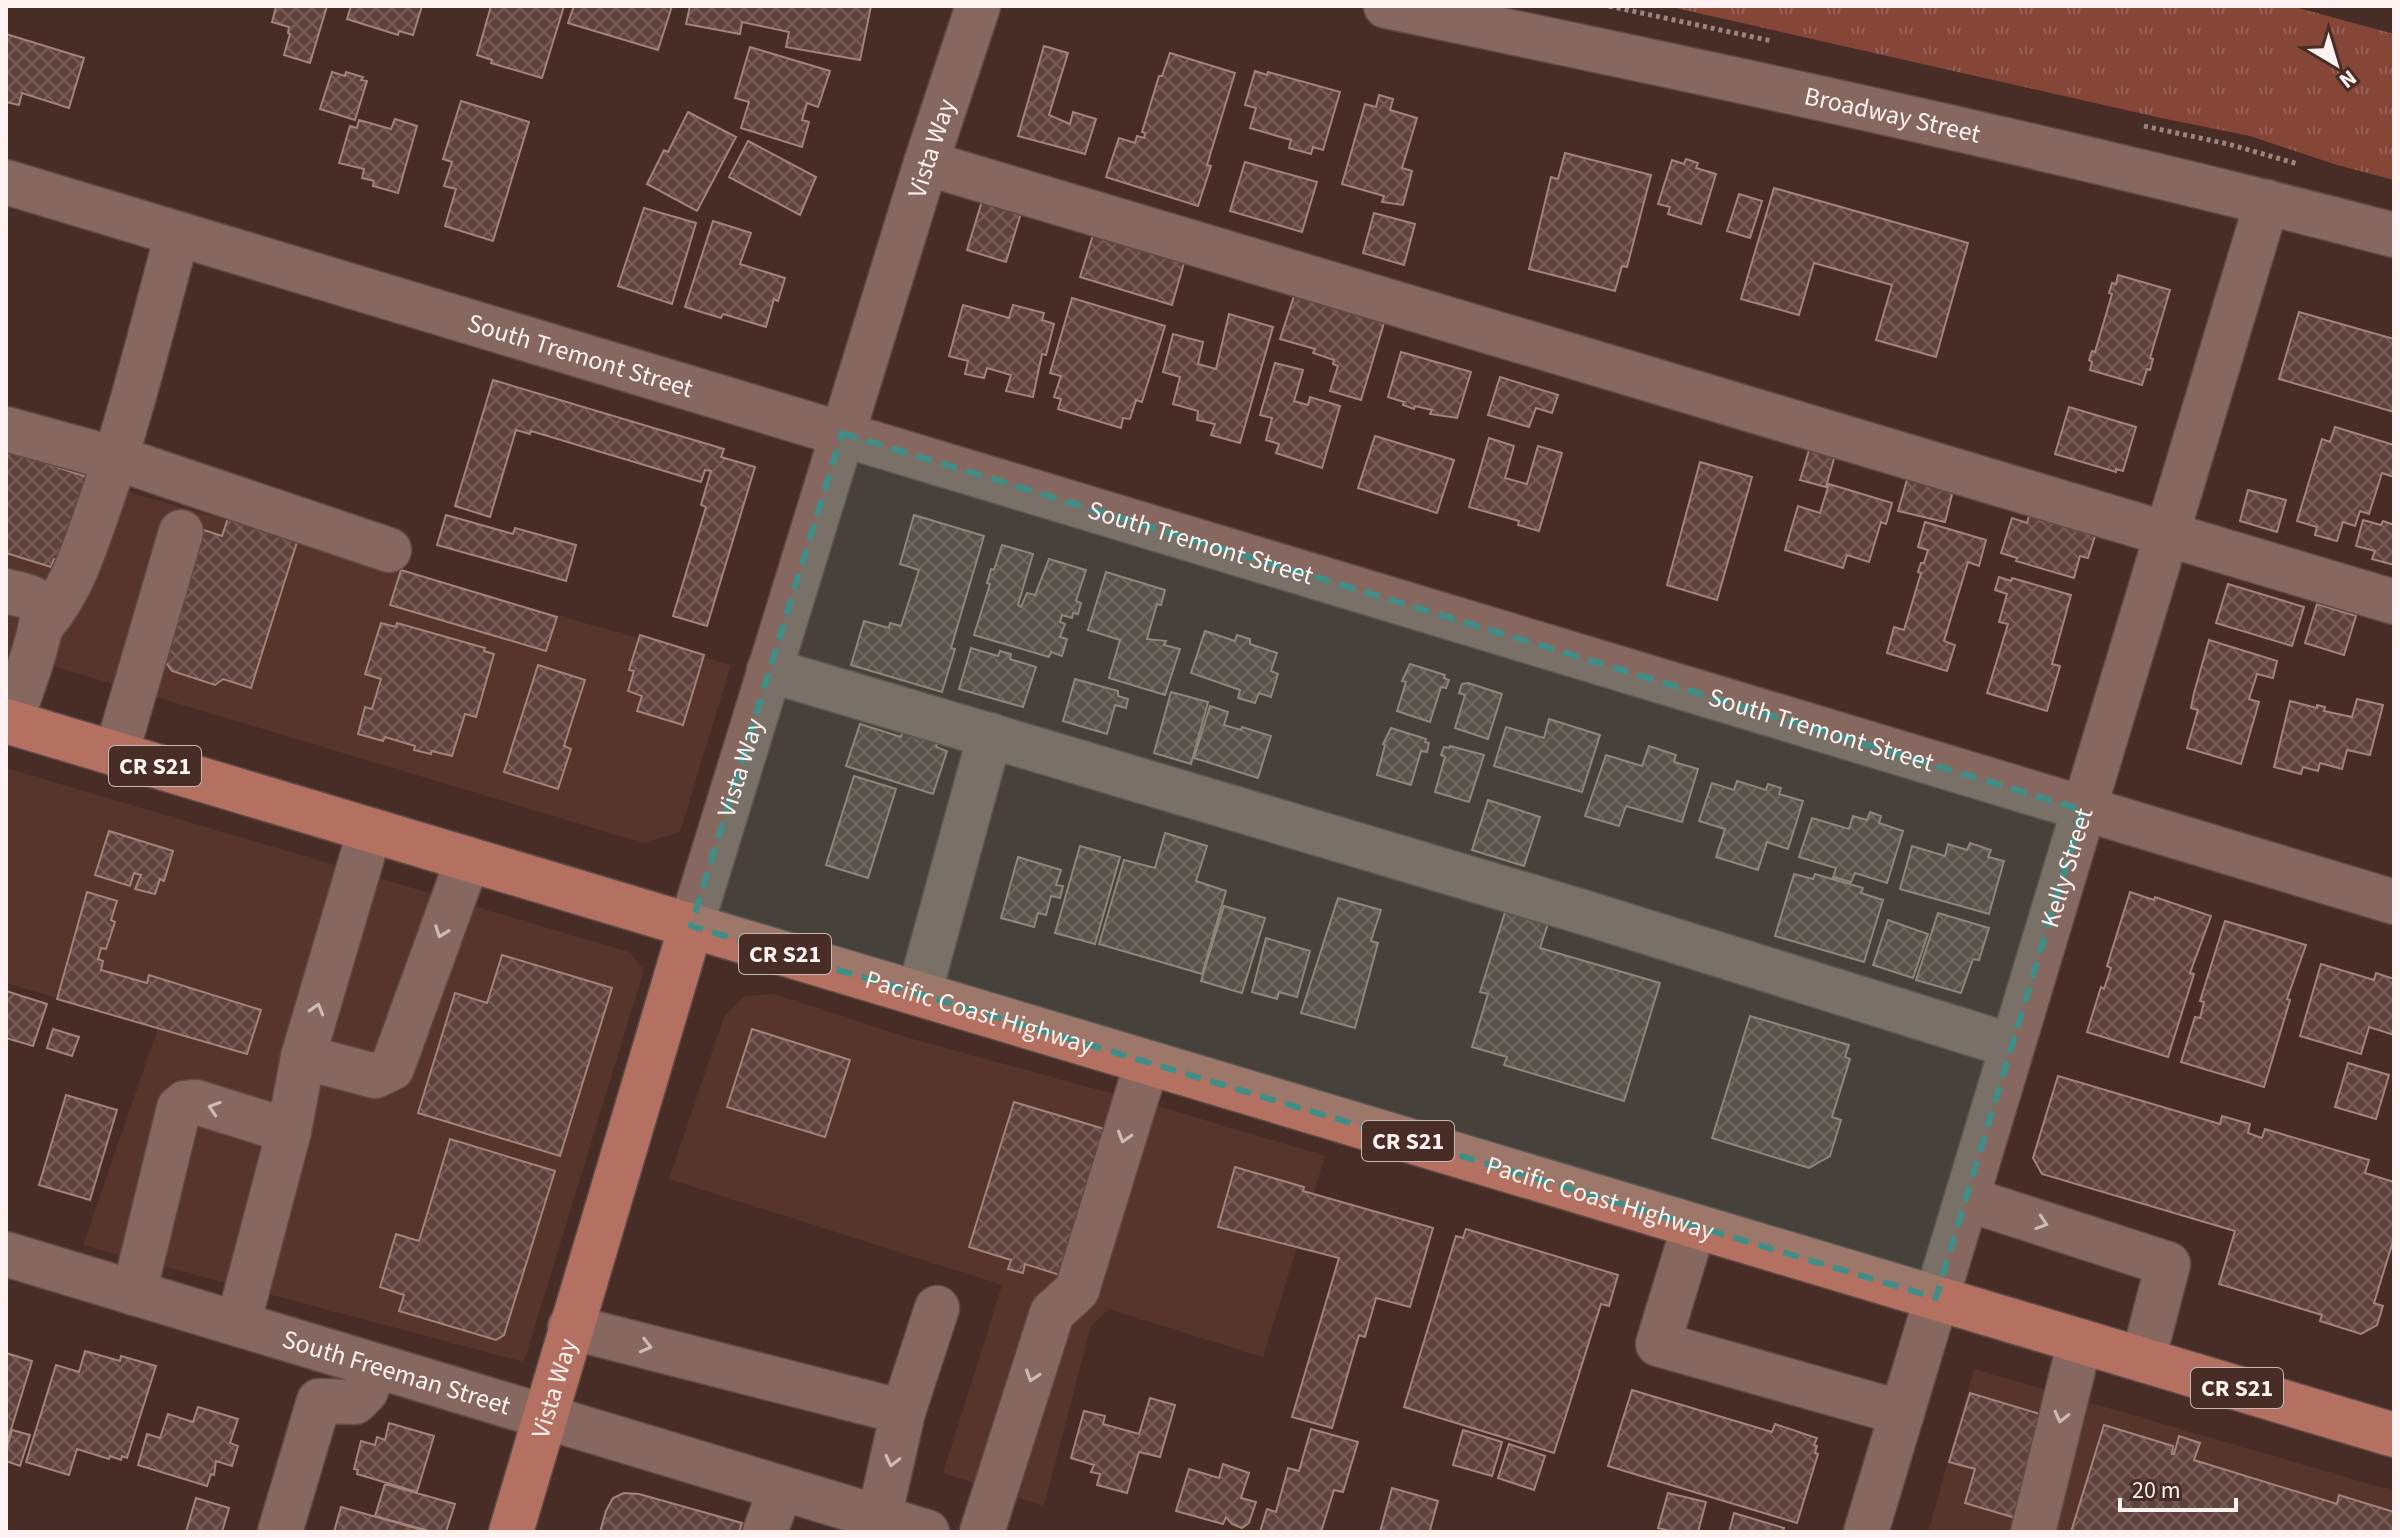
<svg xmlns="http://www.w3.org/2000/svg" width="2400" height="1538" font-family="'Source Sans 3',sans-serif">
<defs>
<pattern id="grass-tufts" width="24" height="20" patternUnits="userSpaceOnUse" patternTransform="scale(2)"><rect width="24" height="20" fill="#854638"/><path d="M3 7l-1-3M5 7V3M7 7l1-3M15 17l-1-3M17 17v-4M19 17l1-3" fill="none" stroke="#976155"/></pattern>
<pattern id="building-cross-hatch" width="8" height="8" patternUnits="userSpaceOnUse" patternTransform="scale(2)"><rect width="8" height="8" fill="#5f423b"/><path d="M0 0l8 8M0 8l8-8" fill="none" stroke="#775e58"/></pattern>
</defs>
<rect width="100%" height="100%" fill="#482d27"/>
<!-- built -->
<path fill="#57342c" d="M6,457L731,665L680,832L643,843L6,652Z
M6,768L629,952L644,970L524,1362L83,1245L158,1028L6,983Z
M774,994L909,1038L1158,1106L1325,1156L1263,1357L1108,1309L1091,1326L1044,1506L943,1473L1002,1285L669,1179L724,1017L744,996Z
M1974,1369L2394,1491V1532H1928Z"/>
<!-- grass -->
<path fill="url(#grass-tufts)" d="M1667,6H2291L2394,34V180L2337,165L2250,136L2161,118Z"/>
<!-- building -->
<path fill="url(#building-cross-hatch)" stroke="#a3837b" stroke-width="2" d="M274,6H327L310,63L284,55L290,34L288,33L289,27L272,22L276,7Z
M351,6H422L413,35L399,31L398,35L347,19Z
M491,6H564L542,78L491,63L492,60L477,55Z
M574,6H672L658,50L568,23Z
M690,6H871L860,60L786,47L789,32L742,22L740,34L686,24Z
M6,34L84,58L69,108L22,93L19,105L6,102Z
M1044,46L1068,53L1049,115L1070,124L1073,112L1096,119L1085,154L1018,136Z
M750,47L830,71L818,107L807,103L802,120L809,122L802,147L741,128L749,102L735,98Z
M1170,53L1235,73L1207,165L1211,166L1198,206L1106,177L1119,138L1135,143L1137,136L1144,138L1145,133L1142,132L1159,76H1162Z
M1255,71L1267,75L1268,72L1340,92L1323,150L1313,147L1311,154L1289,148L1291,140L1250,128L1256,108L1245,105Z
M332,72L345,76L346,72L363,77L361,80L367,81L355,120L320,109Z
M1379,95L1393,99L1390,110L1417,118L1402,168L1412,171L1403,205L1382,202L1384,196L1342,184L1365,104L1376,107Z
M461,101L529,122L493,241L445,226L456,189L444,186L452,162L443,159Z
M688,112L736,137L697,211L647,184L664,150L668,152Z
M395,119L417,126L398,193L373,186L374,181L362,178L364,169L339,163L350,126L357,128L359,120L391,129Z
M748,141L816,177L800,215L729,177Z
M1565,153L1651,175L1627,267L1622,266L1615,291L1529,269L1551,177L1558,179Z
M1686,159L1698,163L1696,168L1716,174L1701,224L1668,214L1670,207L1658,204L1672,160L1684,164Z
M1245,162L1317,182L1302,232L1230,211Z
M1774,188L1968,243L1936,357L1876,340L1892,285L1814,263L1799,315L1741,299Z
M1739,194L1762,201L1750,238L1727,231Z
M982,201L1021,213L1006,262L967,250Z
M644,208L696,223L672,304L618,286Z
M1374,213L1415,224L1404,265L1363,253Z
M713,221L751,233L740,264L785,278L778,301L774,299L766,327L723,314L721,318L685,307Z
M1093,235L1184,263L1172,305L1080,277Z
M2118,275L2170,290L2150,358L2153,359L2150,370L2147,369L2142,385L2090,370L2092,362L2089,360L2092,351L2095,352L2112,294L2109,293L2112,283L2116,284Z
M1294,296L1384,323L1361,400L1330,391L1338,366L1333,364L1334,360L1313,353L1315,349L1280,339Z
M1072,298L1165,326L1142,402L1136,400L1130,419L1123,418L1121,428L1058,409L1061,399L1054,397L1061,376L1050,373Z
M963,305L1009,318L1013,305L1044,313L1042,320L1054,324L1046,355L1042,354L1033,397L1006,391L1011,375L987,368L984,378L965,374L968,361L949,356Z
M2299,312L2394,339V412L2279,379Z
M1229,314L1273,327L1240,443L1211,435L1215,424L1197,420L1198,411L1173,404L1180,377L1163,372L1173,334L1203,342L1198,364L1216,369Z
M1401,352L1471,372L1457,418L1430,414L1432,410L1415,406L1414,409L1403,405L1404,402L1388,397Z
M1275,363L1303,370L1294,401L1308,405L1310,397L1340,406L1322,468L1276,453L1279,444L1266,440L1272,418L1260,415Z
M1500,377L1558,395L1552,413L1536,408L1529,427L1488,415Z
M493,380L724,449L721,457L755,467L707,626L673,616L706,507L701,505L711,471L705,470L701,482L531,431L530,434L516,430L490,517L455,506Z
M2069,407L2136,427L2123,471L2116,469V472L2055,454Z
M2335,427L2394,445V477L2382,473L2369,514L2360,511L2355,526L2343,522L2337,541L2315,535L2317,527L2297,521L2322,439L2330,442Z
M1375,436L1454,460L1437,513L1358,488Z
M1489,438L1514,446L1505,478L1527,484L1538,446L1562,453L1539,531L1518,525L1519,521L1469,507Z
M1810,447L1835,455L1826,487L1800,480Z
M6,450L93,479L66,563L54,559L51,567L6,553Z
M1700,462L1752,477L1717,600L1667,585Z
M1909,473L1955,483L1945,522L1898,511Z
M1829,484L1892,503L1886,524L1881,522L1869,562L1847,555L1843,568L1785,550L1798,506L1820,513Z
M2248,490L2286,500L2277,532L2240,521Z
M446,515L513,534L515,528L576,545L566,581L437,545Z
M914,515L984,536L951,648L955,649L942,692L851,665L864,621L889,628L890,623L901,626L919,570L900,564Z
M2029,516L2095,536L2088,558L2080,556L2074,578L2016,561L2017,558L2001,553L2012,518L2027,523Z
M228,518L298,539L251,688L223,679L215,685L172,671L164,660L204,530L222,536Z
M2363,520L2381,525L2383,521L2394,525V565L2372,559L2375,551L2356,546Z
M1925,522L1986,540L1979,566L1968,562L1944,641L1955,645L1947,671L1887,653L1894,627L1904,630L1921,573L1918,572L1921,563H1924L1928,550L1918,547Z
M1002,545L1033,554L1018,605L1021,607L1027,593L1035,595L1049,559L1086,570L1076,601L1081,603L1078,614L1073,613L1072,618L1062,615L1060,622L1065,624L1060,637L1067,639L1062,656L1051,652L1049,657L974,635L990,584L987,583L991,569L994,570Z
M401,570L557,617L546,651L390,605Z
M1106,572L1165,590L1161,605L1157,604L1147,639L1166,641L1164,645L1180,649L1165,695L1109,678L1120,640L1088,630Z
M1999,577L2011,581L2012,578L2071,595L2052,664L2060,666L2047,711L1987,693L2008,624L1999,622L2007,594L1995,590Z
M2228,584L2304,607L2292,646L2216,623Z
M2317,604L2356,616L2344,655L2305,643Z
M381,623L396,627L397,623L485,648L484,651L494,654L476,717L465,714L452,756L432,751L431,754L414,750L415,746L385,737L383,741L358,734L365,707L372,709L381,679L365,674Z
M1205,631L1235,641L1237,635L1250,639V644L1277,653L1271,671L1278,674L1271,697L1259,693L1255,703L1238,698L1240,690L1191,673Z
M640,635L704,655L683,725L637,711L642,696L628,691L634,671L629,670Z
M2209,640L2277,661L2273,678L2257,674L2249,699L2259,702L2241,764L2187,748L2198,710L2191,708L2194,693Z
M971,648L998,656L1000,651L1011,654L1010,659L1036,667L1023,707L959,689Z
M1410,664L1445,675L1444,678L1449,680L1446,688L1441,687L1430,722L1397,711L1406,682L1402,681Z
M538,665L585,680L564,746L571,749L558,789L504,772Z
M1075,679L1118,691V696L1128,699L1126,708L1115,705L1107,734L1063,721Z
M1468,683L1502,694L1488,739L1455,728L1465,695L1459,693L1462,684Z
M1171,692L1208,702L1191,764L1154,753Z
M2357,699L2383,705L2370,755L2347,750L2342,769L2320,763L2318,771L2303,767L2301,774L2274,767L2290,701L2317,708V705L2325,707L2324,711L2352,717Z
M1210,706L1228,712L1224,725L1241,730L1242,727L1271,736L1258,778L1194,758Z
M1549,719L1600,735L1582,792L1494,766L1506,727L1544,738Z
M860,724L901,737L905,724L940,735L936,747L947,751L933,794L846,766Z
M1391,728L1426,739L1425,742L1429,743L1427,752L1421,751L1411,785L1377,775L1385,745L1383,744Z
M1450,746L1484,755L1469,802L1435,792L1445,757L1441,755L1444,747L1449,748Z
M1649,746L1676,755L1674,762L1698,769L1682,822L1626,806L1619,826L1585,816L1606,755L1642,766Z
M854,776L896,789L868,878L826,865Z
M1737,781L1766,790L1768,784L1781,788L1779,794L1803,801L1788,849L1767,842L1758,870L1716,857L1725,829L1699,821L1712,783L1734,790Z
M1488,800L1540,817L1524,866L1472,850Z
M1870,812L1881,816L1879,823L1903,831L1887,883L1855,873L1851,882L1833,877L1836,868L1799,857L1812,818L1849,829L1853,816L1867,820Z
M109,831L173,851L164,881L160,879L155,894L135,889L141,875L134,873L130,886L95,875Z
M1165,833L1207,846L1196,881L1226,891L1202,974L1099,944L1124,860L1155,868Z
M1970,843L1991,850L1988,857L2004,861L1989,914L1900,889L1912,846L1945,856L1948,844L1967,850Z
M1080,846L1120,857L1095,944L1055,933Z
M1018,857L1061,870L1056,885L1063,886L1060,898L1051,896L1046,915L1038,913L1034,927L1001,918Z
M1794,874L1813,879L1815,874L1863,888L1861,893L1883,900L1864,962L1775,936Z
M87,892L117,901L111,920L115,922L106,949L101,948L98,959L103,961L101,970L147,983L149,975L261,1010L247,1054L57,999Z
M2130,892L2154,900L2155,897L2211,916L2190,973L2194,974L2168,1057L2087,1032L2101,987L2104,989L2111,968L2107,966Z
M1338,898L1381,910L1371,941L1378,943L1355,1028L1301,1013Z
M1224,906L1265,918L1242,993L1201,981Z
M1506,909L1551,914L1540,948L1660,983L1624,1101L1504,1065L1507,1057L1472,1047L1488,994L1480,992Z
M1938,913L1989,928L1979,960L1973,959L1961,993L1916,980Z
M1888,920L1928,934L1913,978L1873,965Z
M2225,921L2306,945L2287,999L2290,1000L2264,1087L2181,1062L2195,1017L2200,1018L2204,1002L2200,1001Z
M1266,938L1310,951L1297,997L1279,992L1277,999L1252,992Z
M502,955L612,988L560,1156L418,1113L455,993L487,1003Z
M2321,964L2374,980L2376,973L2394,979V1035L2369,1027L2361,1054L2300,1036Z
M6,991L47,1004L33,1046L6,1038Z
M1750,1016L1849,1045L1845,1057L1850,1059L1832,1117L1841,1120L1830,1156L1809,1168L1712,1138Z
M53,1029L79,1037L72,1056L47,1048Z
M752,1029L850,1060L825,1137L727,1107Z
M2348,1063L2389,1075L2376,1119L2335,1107Z
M2058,1076L2220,1124L2222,1116L2250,1124L2248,1133L2262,1138L2265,1129L2369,1160L2365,1173L2394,1182V1238L2374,1303L2383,1306L2377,1325L2361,1334L2320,1321L2322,1315L2219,1284L2235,1231L2042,1174L2033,1158Z
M66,1095L117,1110L90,1200L39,1185Z
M1014,1102L1111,1131L1066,1277L1025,1264L1023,1273L1008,1269L1011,1260L969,1247Z
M450,1139L555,1171L504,1335L496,1340L399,1311L404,1295L380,1287L396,1234L419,1241Z
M1235,1167L1304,1187L1303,1191L1433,1228L1410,1307L1376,1298L1365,1337L1359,1335L1332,1428L1292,1417L1339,1258L1218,1227Z
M1466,1229L1618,1275L1609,1306L1601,1304L1554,1453L1404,1407L1456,1236L1463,1238Z
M85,1351L120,1361L121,1356L156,1366L127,1458L122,1456L121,1460L110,1456L109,1459L77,1449L69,1475L26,1462L56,1365L79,1372Z
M6,1353L32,1361L6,1446Z
M1632,1390L1772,1432L1775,1424L1817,1438L1814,1445L1817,1446L1815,1453L1818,1454L1797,1523L1608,1466Z
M1970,1393L2050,1417L2019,1519L1965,1503L1975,1469L1949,1462Z
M1150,1398L1175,1405L1160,1457L1139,1452L1127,1493L1097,1485L1100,1474L1091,1472L1094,1465L1071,1458L1084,1411L1105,1416L1103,1424L1139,1434Z
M198,1407L238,1419L230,1443L238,1446L232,1466L216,1461L214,1475L211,1474L207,1486L138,1465L147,1434L160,1438L168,1414L193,1422Z
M389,1423L434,1436L417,1492L357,1474L358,1470L354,1469L361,1441L375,1445L377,1437L385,1440Z
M2104,1425L2173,1446L2172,1454H2174L2179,1436L2200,1443L2194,1460L2337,1504L2339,1495L2394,1512V1532H2071Z
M1311,1429L1358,1442L1343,1492L1334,1490L1321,1532H1260L1267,1509L1276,1512L1288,1468L1299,1471Z
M12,1430L30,1435L20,1466L6,1461V1451Z
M1463,1430L1502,1442L1492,1476L1453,1465Z
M1509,1444L1545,1456L1534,1490L1498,1478Z
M1223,1464L1249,1473L1241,1498L1256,1502L1249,1523L1242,1528L1232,1524L1226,1517L1223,1524L1176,1511L1189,1469L1219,1478Z
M385,1484L455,1504L446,1532H433L375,1516Z
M1392,1488L1438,1501L1430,1530L1437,1532H1380Z
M624,1493L639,1494L742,1523L739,1532H600L606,1511L613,1498Z
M1668,1493L1706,1502L1698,1532H1674L1658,1528Z
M196,1498L229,1508L222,1532H186Z
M341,1507L429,1532H334Z
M1734,1513L1784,1528L1783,1532H1729Z"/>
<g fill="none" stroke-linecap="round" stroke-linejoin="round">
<!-- minor casing -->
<g stroke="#5f4a45" stroke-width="47">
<g id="minor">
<path id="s1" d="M1386,6C1724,76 2061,148 2394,235"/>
<path d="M926,163L2394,602"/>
<path id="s2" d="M6,182L2394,902"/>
<path d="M6,429L137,465L389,550"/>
<path d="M6,591C15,594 36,596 41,605C49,619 17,703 10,722"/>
<path d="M43,624C72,589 83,553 98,510C130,420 152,327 177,235"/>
<path d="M769,670L1586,913L2012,1046"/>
<path d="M116,754L181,532"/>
<path d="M370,830L303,1057L375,1076L392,1068L468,859"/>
<path id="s3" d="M691,926L926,163L978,6"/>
<path d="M919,994L990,735"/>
<path d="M1967,1199L2168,1264L2143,1360"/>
<path d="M1694,1226L1658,1344L1902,1413"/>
<path id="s4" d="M6,1254L927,1532"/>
<path d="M134,1293L179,1108L185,1103L196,1102L289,1131"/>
<path d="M238,1324L289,1131L303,1057"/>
<path d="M570,1327L903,1412L879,1518"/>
<path d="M903,1412L937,1308"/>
<path d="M280,1532L319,1401L355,1402L366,1391L373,1366"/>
<path d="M765,1532L781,1488"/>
<path d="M982,1532L1052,1313L1077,1290L1147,1063"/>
<path id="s5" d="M1866,1532L2267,202"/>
<path d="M2033,1532L2080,1341"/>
</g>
</g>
<!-- major casing -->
<g stroke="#5f4a45" stroke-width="47">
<g id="major">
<path id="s6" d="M6,721L2394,1435"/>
<path id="s7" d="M511,1532L691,926"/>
</g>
</g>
<!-- path -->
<path stroke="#9a8681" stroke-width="5" stroke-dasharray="4 4" stroke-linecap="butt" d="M1609,6L1772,41
M2144,126L2228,144L2298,164"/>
<!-- minor -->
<use href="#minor" stroke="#876861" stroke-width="44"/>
<!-- major -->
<use href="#major" stroke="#b47162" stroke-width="44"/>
</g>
<!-- one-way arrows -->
<defs><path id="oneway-chevron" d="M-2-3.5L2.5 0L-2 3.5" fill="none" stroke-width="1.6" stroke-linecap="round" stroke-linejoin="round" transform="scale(2)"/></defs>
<g stroke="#cebbb6">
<use href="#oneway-chevron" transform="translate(441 932) rotate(110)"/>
<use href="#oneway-chevron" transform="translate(317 1009) rotate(-74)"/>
<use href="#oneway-chevron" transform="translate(214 1108) rotate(-162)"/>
<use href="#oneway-chevron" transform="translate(1124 1137) rotate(107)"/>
<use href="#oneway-chevron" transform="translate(2042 1223) rotate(18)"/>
<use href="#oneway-chevron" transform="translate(646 1346) rotate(14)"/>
<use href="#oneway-chevron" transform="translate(1032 1376) rotate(108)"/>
<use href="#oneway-chevron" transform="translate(2061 1417) rotate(104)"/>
<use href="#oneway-chevron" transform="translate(892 1461) rotate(103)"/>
</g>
<!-- marked area -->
<path fill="#3f8f88" fill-opacity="0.2" stroke="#3f8f88" stroke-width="6" stroke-dasharray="16 10" stroke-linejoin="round" d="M842,433L2083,810L1936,1298L691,926Z"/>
<g text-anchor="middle" stroke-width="7" stroke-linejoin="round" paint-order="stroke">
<!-- shield labels -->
<g fill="#482d27" stroke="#c7b7b3" stroke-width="2">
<rect x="109" y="746" width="92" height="40" rx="6"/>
<rect x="739" y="934" width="92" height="40" rx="6"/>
<rect x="1362" y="1121" width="92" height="40" rx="6"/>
<rect x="2191" y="1368" width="92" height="40" rx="6"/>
</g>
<g font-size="24" font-weight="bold" fill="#fdf2ef">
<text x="155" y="774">CR S21</text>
<text x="785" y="962">CR S21</text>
<text x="1408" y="1149">CR S21</text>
<text x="2237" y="1396">CR S21</text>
</g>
<!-- street labels -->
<g font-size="26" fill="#fdf2ef" stroke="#482d27">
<text dy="9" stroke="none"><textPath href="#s1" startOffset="518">Broadway Street</textPath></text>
<text dy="9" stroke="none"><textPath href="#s3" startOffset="814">Vista Way</textPath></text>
<text dy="9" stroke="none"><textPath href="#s2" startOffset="600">South Tremont Street</textPath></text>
<text dy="9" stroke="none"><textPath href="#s2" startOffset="1248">South Tremont Street</textPath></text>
<text dy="9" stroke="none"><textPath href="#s2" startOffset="1896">South Tremont Street</textPath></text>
<text dy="9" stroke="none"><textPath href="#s3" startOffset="166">Vista Way</textPath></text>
<text dy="9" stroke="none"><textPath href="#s5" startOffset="694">Kelly Street</textPath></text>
<text dy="9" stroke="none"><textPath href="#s6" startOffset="1016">Pacific Coast Highway</textPath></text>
<text dy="9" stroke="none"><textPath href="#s6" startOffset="1664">Pacific Coast Highway</textPath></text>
<text dy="9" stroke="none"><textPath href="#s4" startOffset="408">South Freeman Street</textPath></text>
<text dy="9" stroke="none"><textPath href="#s7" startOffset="150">Vista Way</textPath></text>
</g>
</g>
<!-- border -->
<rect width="2400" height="1538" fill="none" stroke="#fdf2ef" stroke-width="16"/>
<!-- north arrow -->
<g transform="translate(2336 64) rotate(142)" stroke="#482d27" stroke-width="6" paint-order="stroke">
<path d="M0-6L14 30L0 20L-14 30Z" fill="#fdf2ef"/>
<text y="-12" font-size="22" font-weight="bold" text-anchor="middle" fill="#fdf2ef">N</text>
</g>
<!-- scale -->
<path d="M2120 1498v12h116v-12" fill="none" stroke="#fdf2ef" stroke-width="4"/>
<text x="2132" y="1498" font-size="24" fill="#fdf2ef" stroke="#482d27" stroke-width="6" paint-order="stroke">20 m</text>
</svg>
